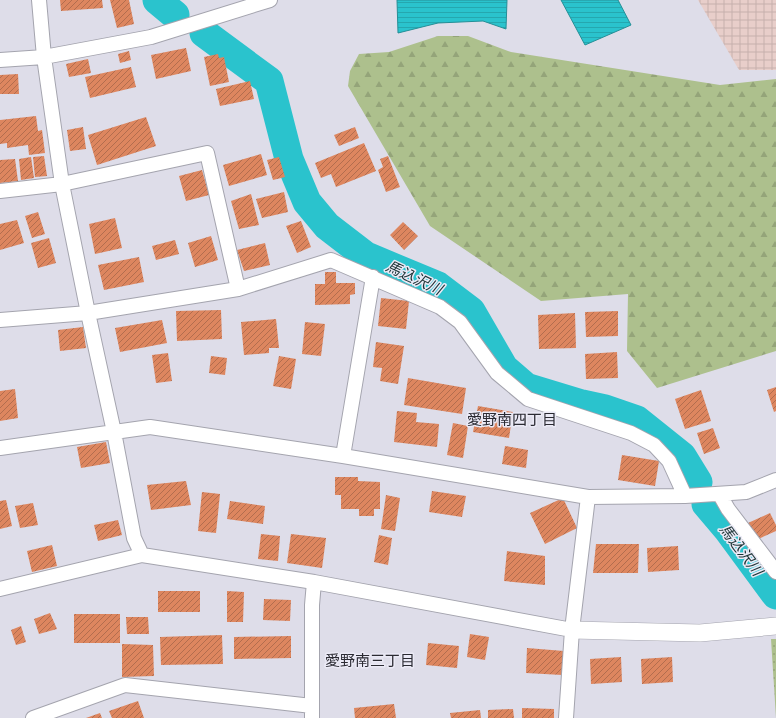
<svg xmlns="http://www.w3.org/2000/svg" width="776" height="718" font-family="'Titillium Web','Noto Sans JP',sans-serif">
<defs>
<pattern id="industrial-grid" width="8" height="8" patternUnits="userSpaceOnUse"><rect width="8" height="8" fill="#e8ceca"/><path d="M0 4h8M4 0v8" fill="none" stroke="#c6b0ad"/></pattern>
<pattern id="grass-dots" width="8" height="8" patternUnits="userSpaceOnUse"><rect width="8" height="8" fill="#adc08d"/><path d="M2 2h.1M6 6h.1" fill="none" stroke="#94a479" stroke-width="1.8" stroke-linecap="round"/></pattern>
<pattern id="forest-firs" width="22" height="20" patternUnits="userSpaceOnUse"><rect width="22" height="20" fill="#adc08d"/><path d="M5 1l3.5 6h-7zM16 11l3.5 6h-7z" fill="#94a479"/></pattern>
<pattern id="water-rules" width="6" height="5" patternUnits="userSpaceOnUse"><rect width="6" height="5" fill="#2ac3cd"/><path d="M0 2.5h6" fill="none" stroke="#25a7af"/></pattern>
<pattern id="building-hatch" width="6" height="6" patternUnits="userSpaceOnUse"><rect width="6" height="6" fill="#dd865f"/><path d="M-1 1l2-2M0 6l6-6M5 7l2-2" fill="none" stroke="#b26d4e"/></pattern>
</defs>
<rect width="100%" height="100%" fill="#dedde9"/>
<!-- industrial -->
<path fill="url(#industrial-grid)" d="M698,0H776V70H739Z"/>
<!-- grass -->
<path fill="url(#grass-dots)" d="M771,639H776V718Z"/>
<!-- forest -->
<path fill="url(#forest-firs)" d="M438,36H468L511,52L720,85L776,79V351L657,388L627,351L628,294L541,301L430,226L348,86L350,71L359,54L389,52Z"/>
<!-- water -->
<path fill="url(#water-rules)" stroke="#248f97" d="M397,0H507L506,29L483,21L438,23L398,33Z
M561,0H618L631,25L585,45Z"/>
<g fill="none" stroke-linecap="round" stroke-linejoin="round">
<!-- river -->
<path stroke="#2ac3cd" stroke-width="29" d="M157,0L175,15
M204,33L269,81L289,159L307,202L327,226L366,256L438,286L471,311L504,368L526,387L582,404L605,409L637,420L682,456L698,482
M706,504L728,530L776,595"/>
</g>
<!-- building -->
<path fill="url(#building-hatch)" d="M60,0H102L103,8L61,11Z
M110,0H129L134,24L117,28Z
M186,48L191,71L156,79L151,55Z
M129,51L131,60L120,63L118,54Z
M218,54L219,58L224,57L229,82L210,86L204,57Z
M88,59L91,73L69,77L66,64Z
M131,67L136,87L90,98L85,77Z
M18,74L19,94H0V75Z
M250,81L254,99L220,106L216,89Z
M36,116L38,131L42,130L45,153L29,155L28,145L7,148V143L0,144V120Z
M146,117L156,146L97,165L88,135Z
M83,127L86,149L70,151L67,130Z
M355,127L359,138L339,146L334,135Z
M364,143L376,171L336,187L331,174L321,178L315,163Z
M261,154L267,175L229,186L223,165Z
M44,156L47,176L35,177L33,157Z
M388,156L400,187L386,192L378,170L383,167L380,159Z
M31,157L34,178L21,180L19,159Z
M279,157L285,177L273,180L267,160Z
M15,159L18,181L0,183V160Z
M202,170L209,195L186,201L179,176Z
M284,192L288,212L262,218L256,199Z
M251,194L259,225L239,229L231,201Z
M38,212L45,234L32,238L25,216Z
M115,218L122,248L95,254L89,224Z
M17,220L24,243L0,250V224Z
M301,221L311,247L297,253L286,226Z
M403,222L418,236L404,250L390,235Z
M211,236L218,260L195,267L188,243Z
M49,238L56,263L38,268L31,243Z
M175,240L179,254L156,260L152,246Z
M265,243L270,265L244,271L237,250Z
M139,257L144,282L104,290L98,265Z
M325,272H336V283H355V294L350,295V304L315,305V284H325Z
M381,298L409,301L406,329L378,326Z
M221,310L222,339L177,341L176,311Z
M618,311V336L586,337L585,312Z
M575,313L576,348L539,349L538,315Z
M276,319L279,348H269V353L244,355L241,322Z
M162,320L167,343L120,352L115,328Z
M305,322L325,324L321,356L302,354Z
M83,327L86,348L60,351L58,330Z
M376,342L404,346L398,384L380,381L382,368L373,367Z
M617,352L618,378L586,379L585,354Z
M168,353L172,381L156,383L152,355Z
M211,356L227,358L225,375L209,373Z
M279,356L296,359L291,389L273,386Z
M408,378L466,388L462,414L404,405Z
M776,387V411L774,412L767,390Z
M15,389L18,418L0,421V391Z
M701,390L711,421L685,429L675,399Z
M478,406L513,412L509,438L473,432Z
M397,411L417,413L416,422L439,424L437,447L394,442Z
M453,423L468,426L463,458L447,455Z
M713,428L720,448L704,454L697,433Z
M106,442L110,463L81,468L77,447Z
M505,446L528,450L526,468L502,464Z
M622,455L659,461L655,486L618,480Z
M335,477H358V481L380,482V509H374V516H359V509H341V495H335Z
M186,481L191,505L151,510L147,485Z
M432,491L466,496L462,517L429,512Z
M202,492L220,494L216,533L198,531Z
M386,495L400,498L395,531L381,529Z
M563,498L577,528L545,544L530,513Z
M6,500L12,526L0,529V501Z
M230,501L265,506L263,524L227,519Z
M33,503L38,525L20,528L15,506Z
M770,513L776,525V531L756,540L748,523Z
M118,520L122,535L98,541L94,525Z
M261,534L280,536L278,561L258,559Z
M291,534L326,538L322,568L287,563Z
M379,535L392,538L388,565L374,562Z
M596,544H639L638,573H593Z
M52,545L57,566L32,572L27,551Z
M678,546L679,570L648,572L647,548Z
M507,551L545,556V585L504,581Z
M158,591H200V612H158Z
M227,591L244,592L243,622H227Z
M264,599L291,600L290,621L263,620Z
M50,613L57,629L39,634L34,619Z
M74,614H120V643H74Z
M126,617H148L149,634H127Z
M21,626L26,642L16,645L11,630Z
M470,634L489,637L485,660L467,657Z
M222,635L223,664L161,665L160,637Z
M291,636V658L234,659V637Z
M428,643L459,646L457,668L426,665Z
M122,644L153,645L154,676L122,677Z
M527,648L564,651L562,675L526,673Z
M621,657L622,682L591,684L590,659Z
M672,657L673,682L642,684L641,659Z
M138,701L144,718H112L109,711Z
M394,704L396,718H355L354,708Z
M522,708L554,709V718H522Z
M513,709L514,718H488V710Z
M480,710L481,718H451L450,713Z
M100,713L102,718H86Z"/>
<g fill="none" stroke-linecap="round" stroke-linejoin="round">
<!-- minor casing -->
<g stroke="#a4a4ae" stroke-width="16">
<path id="minor" d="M39,0L44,57L62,184L88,313L114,432L134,538L142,555
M0,60L44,57L151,37L270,0
M0,191L62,184L207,153L238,289
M0,320L88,313L238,289L331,260L440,307L460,322L497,373L528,399L631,433L654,445L669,461L685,496
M0,448L150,427L343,456L588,497L685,496L746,492L776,480
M343,456L373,277
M720,495L728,509L776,572
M0,589L142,555L314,582L572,630
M33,718L125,685L312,706
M312,718V605L314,582
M566,718L572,630L588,497"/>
</g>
<!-- tertiary casing -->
<g stroke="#a4a4ae" stroke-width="18">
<path id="tertiary" d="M572,630L700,633L776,626"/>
</g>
<!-- minor -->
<use href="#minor" stroke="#fff" stroke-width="14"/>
<!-- tertiary -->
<use href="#tertiary" stroke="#fff" stroke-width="17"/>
</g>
<g text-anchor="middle" stroke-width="3" stroke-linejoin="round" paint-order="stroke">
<!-- water labels -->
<g font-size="15" font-style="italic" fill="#1b3334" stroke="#ebeaf6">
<text transform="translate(414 278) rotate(25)" y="5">馬込沢川</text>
<text transform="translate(741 550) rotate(53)" y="5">馬込沢川</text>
</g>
<!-- neighbourhood labels -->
<g font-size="15" fill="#2a2a32" stroke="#ebeaf6">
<text x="512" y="425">愛野南四丁目</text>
<text x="370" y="666">愛野南三丁目</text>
</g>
</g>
</svg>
